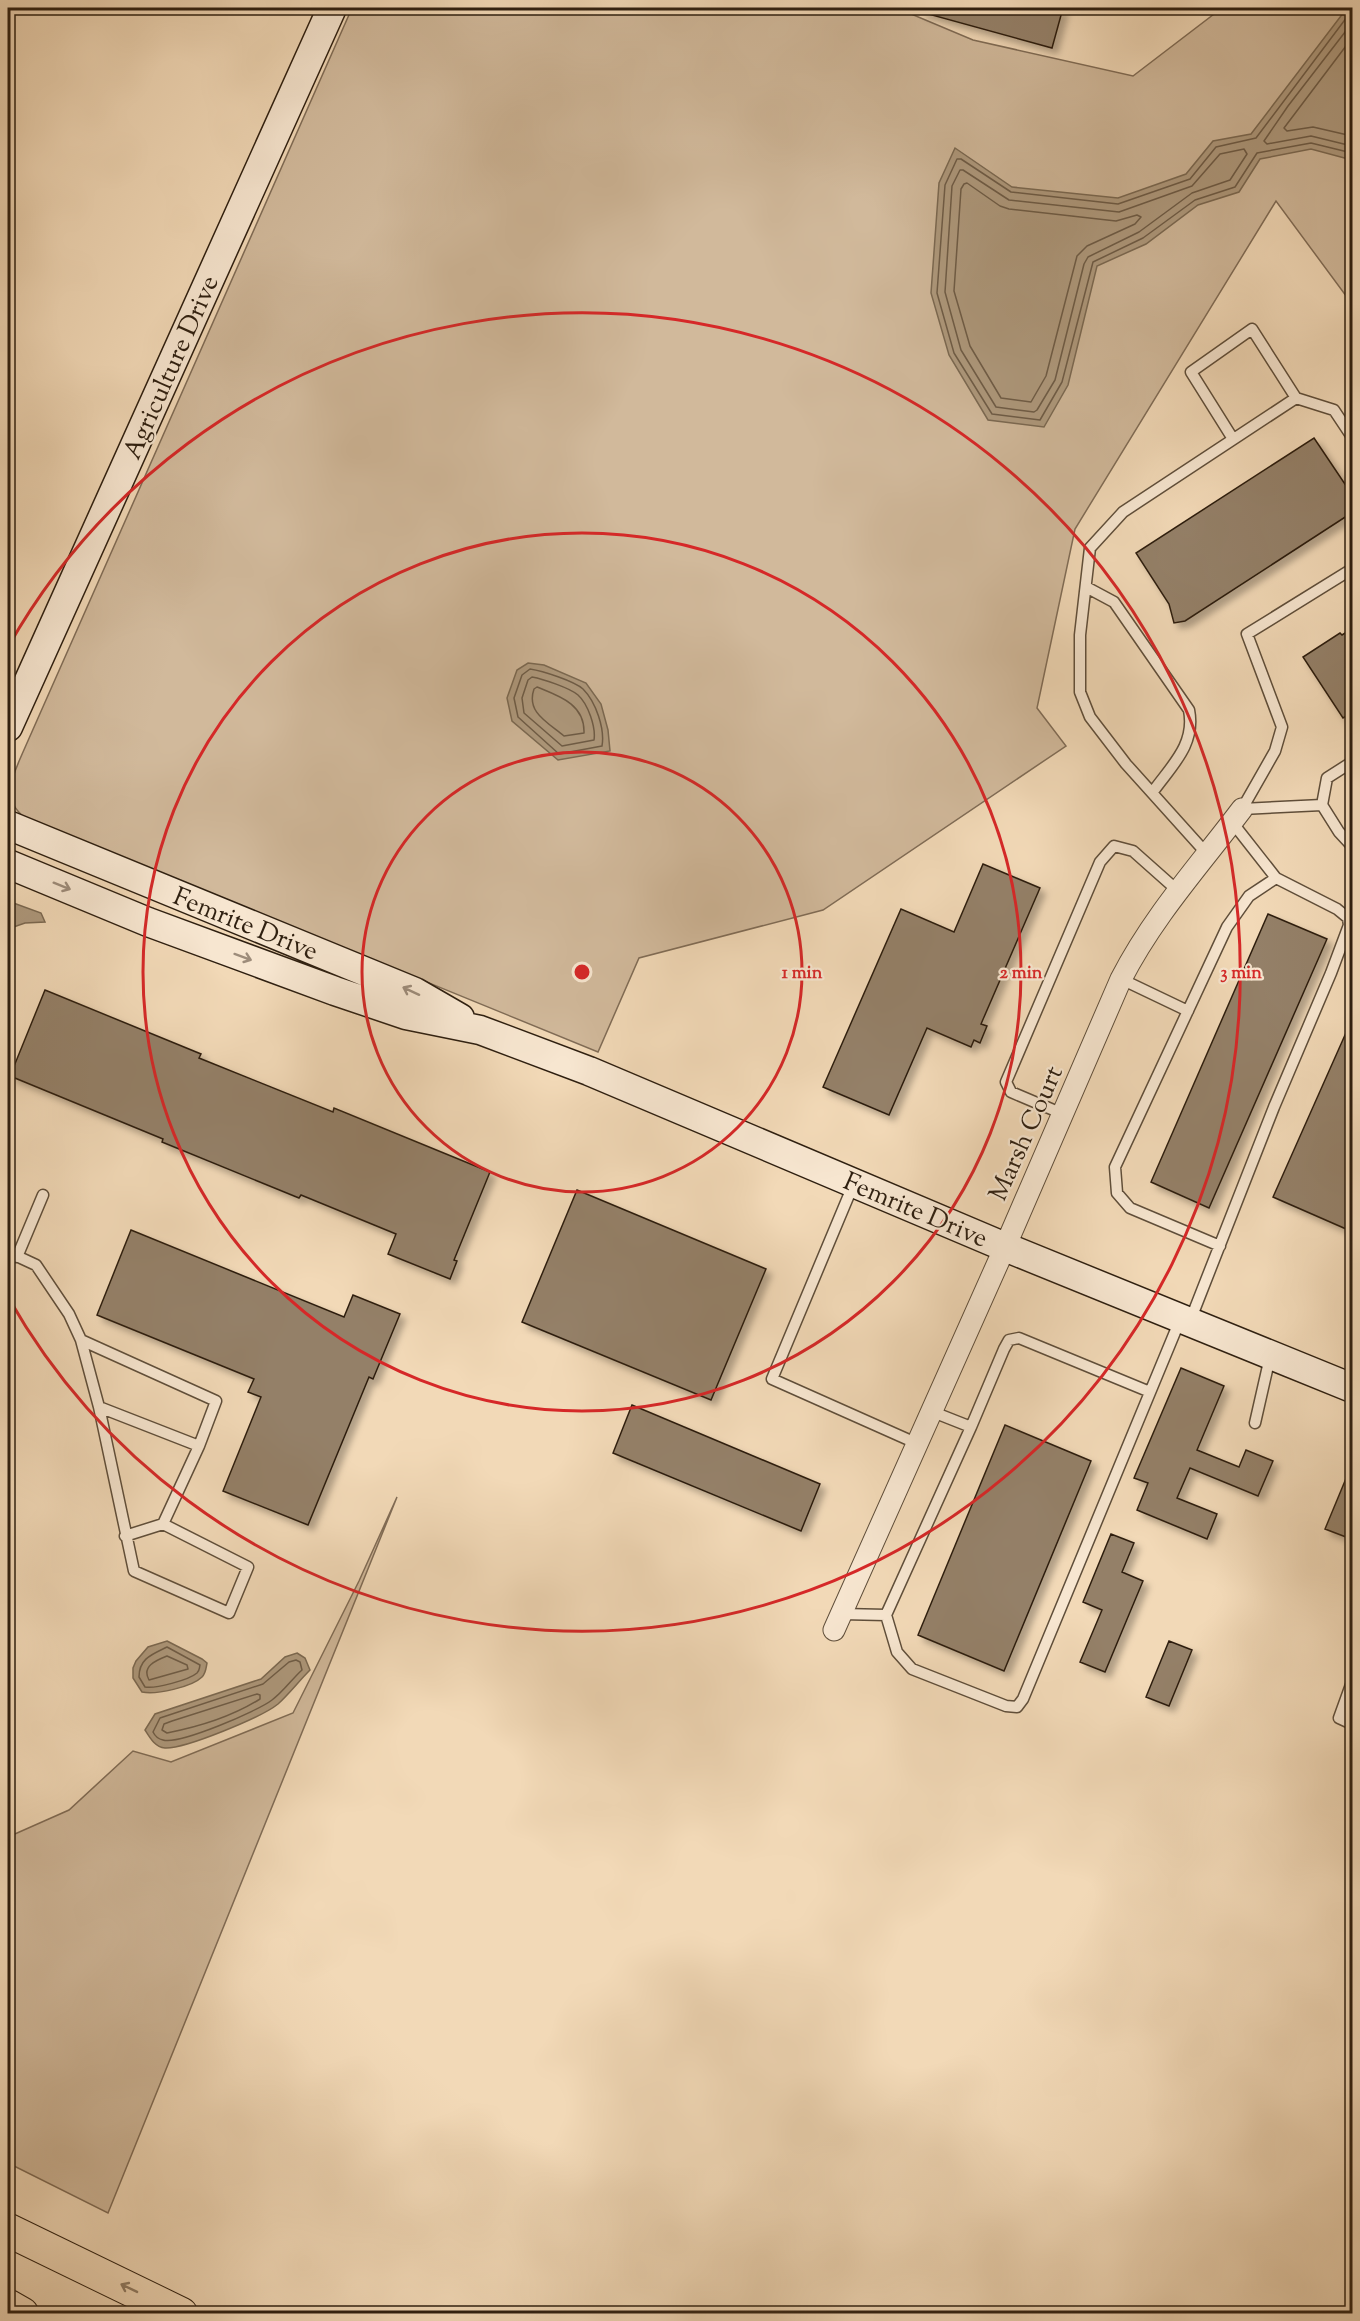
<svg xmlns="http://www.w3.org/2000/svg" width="1360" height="2321" font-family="'Sorts Mill Goudy',serif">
<defs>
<filter id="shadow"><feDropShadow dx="5.5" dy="5.5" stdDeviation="3" flood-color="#0004"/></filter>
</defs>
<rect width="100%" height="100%" fill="#f2d9b7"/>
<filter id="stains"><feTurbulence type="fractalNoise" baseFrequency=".00333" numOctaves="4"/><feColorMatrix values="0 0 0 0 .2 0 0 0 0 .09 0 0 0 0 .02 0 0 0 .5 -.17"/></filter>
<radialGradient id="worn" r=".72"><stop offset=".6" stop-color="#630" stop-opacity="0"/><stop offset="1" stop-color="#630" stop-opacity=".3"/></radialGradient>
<!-- green -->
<path fill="#d1b99b" stroke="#806c56" stroke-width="1.5" d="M352,8H897L973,40L1133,76L1222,8H1352V304L1276,201L1075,529L1037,708L1066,746L823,910L639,958L598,1052L25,818C0,798 12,778 23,752Z
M397,1497L108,2213L8,2163V1837L69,1810L133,1751L171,1762L293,1713L359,1581Z"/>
<!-- water -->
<path fill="#af9a7e" stroke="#7b6952" stroke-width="1.5" d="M1347,8H1352V160L1311,149L1260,159L1239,192L1198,205L1146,244L1097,266L1068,385L1044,427L988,420L949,355L931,293L939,183L955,148L1012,187L1118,198L1186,174L1213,141L1251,134Z
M528,663L544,665L586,683L601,704L608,730L610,751L558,760L512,721L507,698L517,670Z
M8,901L41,913L45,922L25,923L8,929Z
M167,1641L202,1659L207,1663C206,1668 206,1673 202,1677C192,1687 156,1695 142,1692L133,1678V1668L136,1661L148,1647Z
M297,1653L305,1658L310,1670C299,1681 289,1694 278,1704C262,1717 185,1749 165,1748C155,1747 150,1738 145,1730L155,1714L261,1679L285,1657Z"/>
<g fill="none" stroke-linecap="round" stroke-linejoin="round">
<!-- shore -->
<path stroke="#6e5c47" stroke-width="1.5" d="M1352,8L1350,13L1256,138L1216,147L1190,179L1118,204L1011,192L961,159H957L945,185L937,293L954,353L992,414L1040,420L1062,382L1093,262L1143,238L1195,200L1235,187L1257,153L1311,143L1352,153
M1352,23L1288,106L1264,141L1267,144L1311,136L1352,146
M1352,38L1284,128L1287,131L1313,127L1352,136
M1244,149L1247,154L1230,180L1192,193L1139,232L1088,257L1084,264L1055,380L1037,410L1034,412L996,407L961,350L945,292L952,186L960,170H963L1009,200L1119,212L1192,186L1220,154Z
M967,183L1000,206L1009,209L1116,221L1137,215L1141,217L1135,224L1087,246L1077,256L1046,376L1031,402L1001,398L970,346L954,291L961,189L964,184Z
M530,669C543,671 574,681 583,689C596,702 605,729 602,746L559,754L518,717L514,698L522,675Z
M532,677C543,679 570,688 578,695C588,704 596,727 594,740L562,746L524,713L522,698L528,680Z
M537,687C559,696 585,704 584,733L564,736C547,722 526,712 534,689Z
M167,1647L200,1665C199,1669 200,1670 197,1673C189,1680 155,1689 145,1687L139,1677C139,1658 153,1654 167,1647Z
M167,1656L187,1665L188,1669L149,1680C141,1666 157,1660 167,1656Z
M296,1660L300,1662L302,1670C292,1679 283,1692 272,1700C258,1711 179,1745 163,1740C158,1739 155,1736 153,1732L160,1718L263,1684L289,1662Z
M257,1694L260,1695V1699C233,1716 198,1727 167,1733L162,1730L164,1724L172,1721Z"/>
</g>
<!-- building -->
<path fill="#948067" stroke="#2e1f10" stroke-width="1.5" filter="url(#shadow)" d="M921,8H1063L1052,48L921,12Z
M1314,438L1353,496V512L1185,621L1174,623L1169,604L1136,553Z
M1353,628V712L1343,718L1303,657L1340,633L1342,635Z
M983,864L1040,888L981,1024L987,1026L980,1043L974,1040L971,1047L927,1028L889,1115L823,1087L901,909L954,932Z
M1268,914L1327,939L1209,1208L1151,1182Z
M45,990L201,1054L199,1058L333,1112L334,1108L490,1172L454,1260L457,1261L450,1279L388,1254L396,1234L301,1195L299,1198L162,1142L163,1139L10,1076Z
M1353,1017V1232L1273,1197Z
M577,1190L766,1269L711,1400L522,1322Z
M131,1230L344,1317L353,1295L400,1314L373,1379L369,1377L308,1525L223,1491L261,1397L248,1392L254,1379L97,1315Z
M1181,1368L1224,1386L1197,1450L1239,1467L1246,1450L1273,1461L1258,1496L1190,1468L1177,1498L1217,1514L1207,1539L1137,1510L1148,1483L1134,1478Z
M632,1405L820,1484L801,1531L613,1453Z
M1005,1425L1091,1461L1004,1671L918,1635Z
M1352,1464L1353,1523L1346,1537L1325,1529Z
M1111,1534L1134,1543L1122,1572L1143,1581L1105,1672L1080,1662L1102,1610L1083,1602Z
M1169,1641L1192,1650L1169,1706L1146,1697Z"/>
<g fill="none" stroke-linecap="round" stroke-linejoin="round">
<!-- lane casing -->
<g stroke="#5f4e3a" stroke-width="13">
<path id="lane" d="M1233,439L1191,372L1252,329L1296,398
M1086,587L1114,602L1189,710C1196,745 1171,766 1152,793
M1352,762L1327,778L1322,805L1339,832L1352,846
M1242,809L1275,751L1282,727L1247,634L1352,569
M1242,809L1322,805
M1207,854L1126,764L1090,717L1080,692V635L1090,548L1123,512L1296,398L1334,410L1352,437
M1121,979L1188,1011
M1063,1114L1011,1092L1006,1082L1100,862L1114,846L1133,851L1178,891
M854,1183L772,1379L918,1444
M1220,1246L1130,1208L1117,1193L1115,1167L1227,927L1249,896L1276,878
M8,1252L36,1265L69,1314L81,1340L99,1407L134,1571L229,1613L248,1567L163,1524L125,1536
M17,1257L43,1195
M1190,1321L1274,1107L1331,973L1349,925L1348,918L1337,909L1276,878L1232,822
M81,1340L216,1401L199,1446L163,1524
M99,1407L199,1446
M933,1412L971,1427
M1255,1423L1270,1357
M842,1614L886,1615L897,1652L912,1669L1006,1706L1017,1707L1023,1699L1180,1320
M886,1615L971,1427L1004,1349L1009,1340L1019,1338L1150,1392
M1352,1682L1339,1718L1352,1724"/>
</g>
<!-- street casing -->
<g stroke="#5f4e3a" stroke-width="23">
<path id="street" d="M834,1630L1005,1247L1121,979C1154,915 1199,866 1242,809"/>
</g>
<!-- secondary casing -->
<g stroke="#2e1f10" stroke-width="31">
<path id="secondary" d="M8,727L332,8
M8,825L415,992L460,1018
M8,864L148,922L335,991L406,1015L480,1030L589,1071L1005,1247L1352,1388"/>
</g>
<!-- highway casing -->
<g stroke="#2e1f10" stroke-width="35">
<path id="highway" d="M8,2230L181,2314
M8,2306L22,2314"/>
</g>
<!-- lane -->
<use href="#lane" stroke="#f7e6d0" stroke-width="10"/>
<!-- street -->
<use href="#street" stroke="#f7e6d0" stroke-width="21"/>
<!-- secondary -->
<use href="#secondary" stroke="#f7e6d0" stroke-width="28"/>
<!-- highway -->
<use href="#highway" stroke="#f2d9b7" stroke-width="33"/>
</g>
<!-- one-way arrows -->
<defs><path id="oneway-shaft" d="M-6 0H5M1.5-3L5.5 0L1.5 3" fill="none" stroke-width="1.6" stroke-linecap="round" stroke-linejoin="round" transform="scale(1.5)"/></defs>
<g stroke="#9d8c7a">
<use href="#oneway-shaft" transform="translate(62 886) rotate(22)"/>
<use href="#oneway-shaft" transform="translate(243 957) rotate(20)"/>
<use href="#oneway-shaft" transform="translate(411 991) rotate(-155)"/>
</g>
<use stroke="#907c64" href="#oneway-shaft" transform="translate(129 2288) rotate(-154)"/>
<!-- distance rings -->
<g fill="none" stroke="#d62828" stroke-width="3">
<circle cx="582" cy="972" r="220"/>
<circle cx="582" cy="972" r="439"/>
<path d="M8 647A659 659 0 1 1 8 1297"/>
</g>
<g text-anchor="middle" stroke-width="4.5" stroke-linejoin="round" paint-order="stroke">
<!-- street labels -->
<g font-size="26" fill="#2e1f10" stroke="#f7e6d0">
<text transform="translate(170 367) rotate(-66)" y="9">Agriculture Drive</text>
<text transform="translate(246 923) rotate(22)" y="9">Femrite Drive</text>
<text transform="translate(1025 1133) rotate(-66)" y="9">Marsh Court</text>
<text transform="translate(916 1209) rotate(23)" y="9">Femrite Drive</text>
</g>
</g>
<circle cx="582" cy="972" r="9" fill="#d62828" stroke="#f7e6d0" stroke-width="3"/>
<g font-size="18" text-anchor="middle" font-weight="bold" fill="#d62828" stroke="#f7e6d0" stroke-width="4.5" stroke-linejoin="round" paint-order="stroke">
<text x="802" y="978">1 min</text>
<text x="1021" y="978">2 min</text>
<text x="1241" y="978">3 min</text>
</g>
<!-- margin -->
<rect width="1360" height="2321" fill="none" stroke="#f2d9b7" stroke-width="30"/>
<rect x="9" y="9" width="1342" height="2303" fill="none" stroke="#2e1f10" stroke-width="3"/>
<rect x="15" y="15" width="1330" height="2291" fill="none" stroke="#2e1f10" stroke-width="1.5"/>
<rect width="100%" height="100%" filter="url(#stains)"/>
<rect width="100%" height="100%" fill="url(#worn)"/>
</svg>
